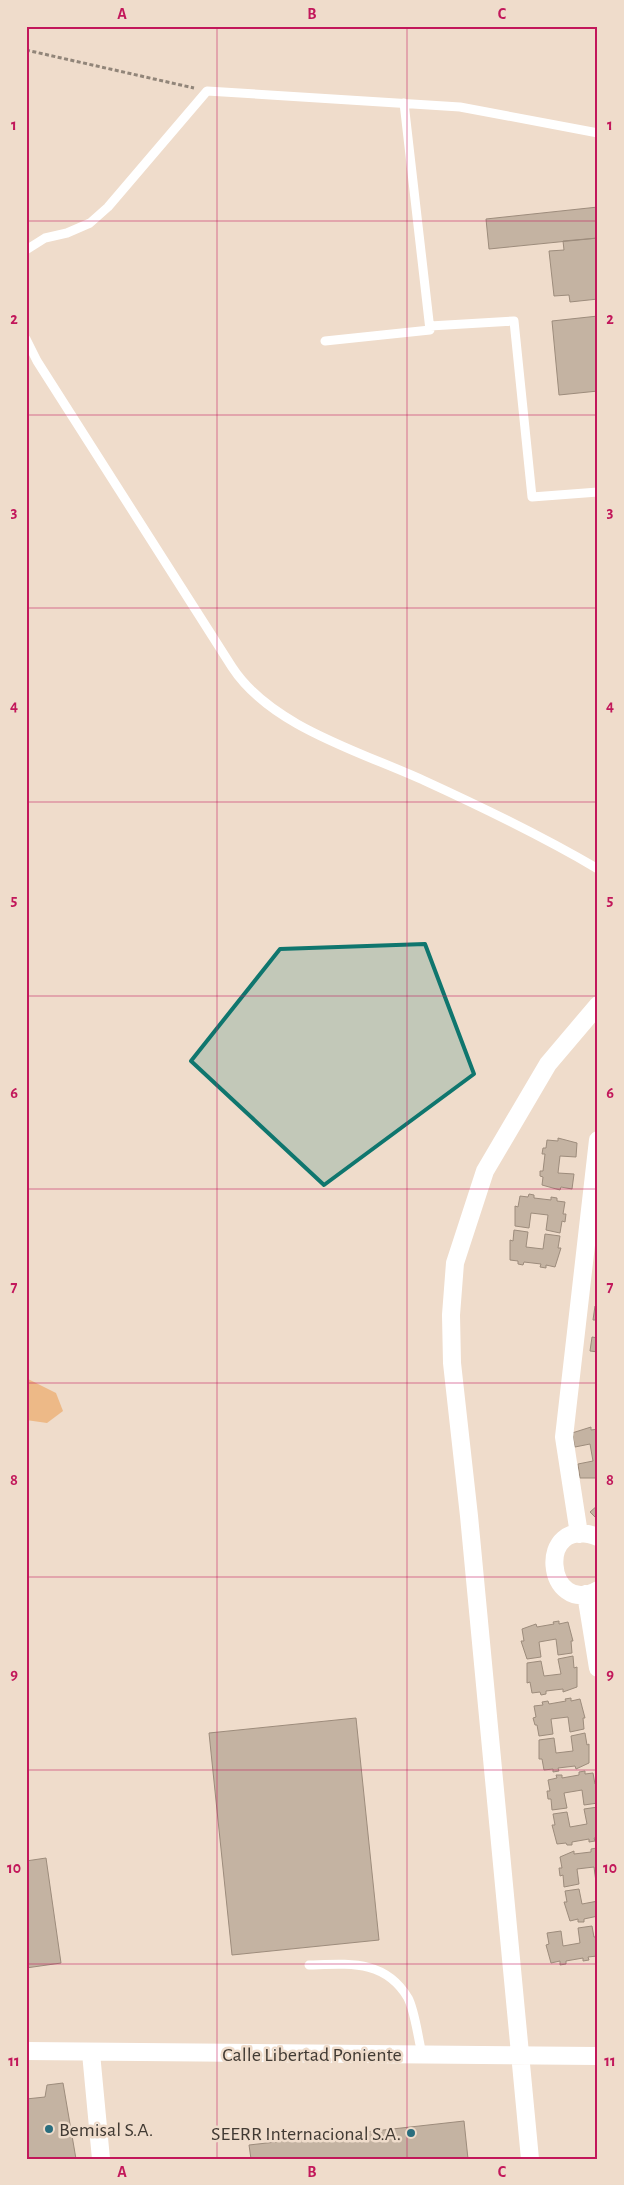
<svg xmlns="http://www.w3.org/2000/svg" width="624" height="2185" font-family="'Alegreya Sans',sans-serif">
<rect width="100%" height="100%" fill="#efdccb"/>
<!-- green -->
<path fill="#edb987" d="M26,1378L56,1393L63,1411L47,1423L26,1420Z"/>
<!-- building -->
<path fill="#c4b3a2" stroke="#9d8c7c" d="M598,207V238L489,249L486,219Z
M598,238V299L570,302L569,295L554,296L549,251L564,250L563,241Z
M598,316V391L559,395L552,321Z
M558,1138L577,1143L576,1157L560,1156L558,1173L574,1174L572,1189L561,1187L560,1190L542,1185L543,1177L540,1176V1171H543L545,1154H542L543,1148H546L547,1140L558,1141Z
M529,1194L534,1195V1198L551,1200V1197L557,1198V1201L565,1202L563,1214H566L565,1222L562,1221L560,1233L546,1230L548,1215L531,1213L529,1228L515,1226V1206L518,1207L520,1196L528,1197Z
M514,1230L528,1232L526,1247L543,1249L545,1234L560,1236L558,1248H561L555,1267L546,1265V1268L540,1267L541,1264L524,1262L523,1265L518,1264V1261L510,1260V1240L513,1241Z
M595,1306H598V1320H593Z
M592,1337L598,1338V1352L590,1351Z
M591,1427V1430L598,1429V1478H580L578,1464L593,1461L590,1444L575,1447L572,1433Z
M598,1505V1520L590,1512Z
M559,1621V1624L568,1622L573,1641H571L572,1653L558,1655L556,1639L539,1642L541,1657L527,1659L521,1641H524L522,1629L536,1624L537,1627L554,1624L553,1622Z
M573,1656L574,1668L577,1667V1687L563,1692V1689L546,1691V1694L541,1695L540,1692L532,1693L530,1682L527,1683V1663L541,1661L544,1676L561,1674L558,1659Z
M571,1698V1701L580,1699L585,1718H583L584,1729L570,1732L568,1717L551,1719L553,1734L539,1736L537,1725H535L533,1718L536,1717L534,1706L543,1705L542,1702L548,1701L549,1704L566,1701L565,1699Z
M356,1718L379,1940L232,1955L209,1733Z
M585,1733L587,1745L589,1744V1763L576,1769L575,1766L558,1768L559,1771L553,1772V1769L544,1770L542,1759H539V1740L554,1738L556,1753L573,1751L571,1736Z
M585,1771V1774L593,1773L595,1784H598V1803L584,1805L582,1790L564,1793L567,1808L552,1810L551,1799H548L547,1791H550L548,1780L557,1778L556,1775H562V1778L579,1775V1772Z
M598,1807V1838H594L595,1841L589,1842V1839L572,1842V1845H567L566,1843L557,1844L552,1825H555L553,1814L567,1812L570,1827L587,1824L584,1809Z
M597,1848L598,1882H596L594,1867L577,1869L579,1884L564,1887L563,1875L560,1876L559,1868H562L560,1857L574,1851V1854L591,1852V1849Z
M46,1858L61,1963L26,1968V1861Z
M579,1889L582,1904L598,1901V1916L584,1919V1922H578V1919L570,1921L564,1902H567L565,1891Z
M592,1926L594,1937H597V1956L588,1957L589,1960L583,1961V1958L566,1961V1964L560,1965V1961L551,1963L546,1945L549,1944L547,1933L561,1931L563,1946L580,1943L578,1928Z
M63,2083L76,2159H26V2099L45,2097L47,2085Z
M464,2121L468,2159H251L249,2145Z"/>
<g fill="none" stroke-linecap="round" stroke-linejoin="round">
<!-- path -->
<path stroke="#918579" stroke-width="3" stroke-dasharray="4 2.5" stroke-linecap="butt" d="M26,50L194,88"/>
<!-- service -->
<path stroke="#fff" stroke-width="9" d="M26,250L45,238L67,233L90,223L108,207L207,91L460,107L598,133
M430,326L514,321L532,497L598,492
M26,339L37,361L232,667C271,727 362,752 425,781C484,808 542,836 598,869
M325,341L430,330L404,103
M309,1965C348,1964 385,1959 408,1998C415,2011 418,2038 422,2054"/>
<!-- minor -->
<path stroke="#fff" stroke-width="18" d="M579,1534L564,1437L598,1140
M598,1537C534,1513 546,1619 598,1590
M586,1594L598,1668
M26,2051L598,2056
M91,2053L101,2159
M530,2159L469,1516L452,1363L451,1315L455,1263L485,1171L548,1064L598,1005"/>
</g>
<!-- marked area -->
<path fill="#0f766e" fill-opacity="0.2" stroke="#0f766e" stroke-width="4" stroke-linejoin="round" d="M425,944L474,1074L324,1185L191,1061L280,949Z"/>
<!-- grid -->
<path fill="none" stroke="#c2185b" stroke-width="1" stroke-opacity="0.55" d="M217,26V2159M407,26V2159M26,221H598M26,415H598M26,608H598M26,802H598M26,996H598M26,1189H598M26,1383H598M26,1577H598M26,1770H598M26,1964H598"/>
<!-- markers -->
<g fill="#2a6e7e" stroke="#efdccb" stroke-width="2">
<circle cx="49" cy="2129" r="5"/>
<circle cx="411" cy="2133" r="5"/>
</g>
<g text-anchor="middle" stroke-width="5" stroke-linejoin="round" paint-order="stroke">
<!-- street labels -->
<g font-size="20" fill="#413a33" stroke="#efdccb">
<text x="312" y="2061">Calle Libertad Poniente</text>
</g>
<!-- poi labels -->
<g font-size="20" fill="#413a33" stroke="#efdccb" text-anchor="start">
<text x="59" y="2136">Bemisal S.A.</text>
<text x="401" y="2140" text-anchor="end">SEERR Internacional S.A.</text>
</g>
</g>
<!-- border -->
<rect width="624" height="2185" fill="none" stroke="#efdccb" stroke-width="55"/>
<rect x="28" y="28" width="568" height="2130" fill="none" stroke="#c2185b" stroke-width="2"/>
<g font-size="16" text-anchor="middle" font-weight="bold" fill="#c2185b">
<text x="122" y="19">A</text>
<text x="312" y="19">B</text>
<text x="502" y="19">C</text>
<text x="14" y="130">1</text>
<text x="610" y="130">1</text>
<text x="14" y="324">2</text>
<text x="610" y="324">2</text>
<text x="14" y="517">3</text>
<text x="610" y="517">3</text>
<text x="14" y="711">4</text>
<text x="610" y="711">4</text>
<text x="14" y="905">5</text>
<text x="610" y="905">5</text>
<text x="14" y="1098">6</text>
<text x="610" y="1098">6</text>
<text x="14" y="1292">7</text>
<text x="610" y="1292">7</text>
<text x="14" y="1485">8</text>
<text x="610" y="1485">8</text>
<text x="14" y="1679">9</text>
<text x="610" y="1679">9</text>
<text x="14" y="1873">10</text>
<text x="610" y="1873">10</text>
<text x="14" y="2066">11</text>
<text x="610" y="2066">11</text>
<text x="122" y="2177">A</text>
<text x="312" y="2177">B</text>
<text x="502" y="2177">C</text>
</g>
</svg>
